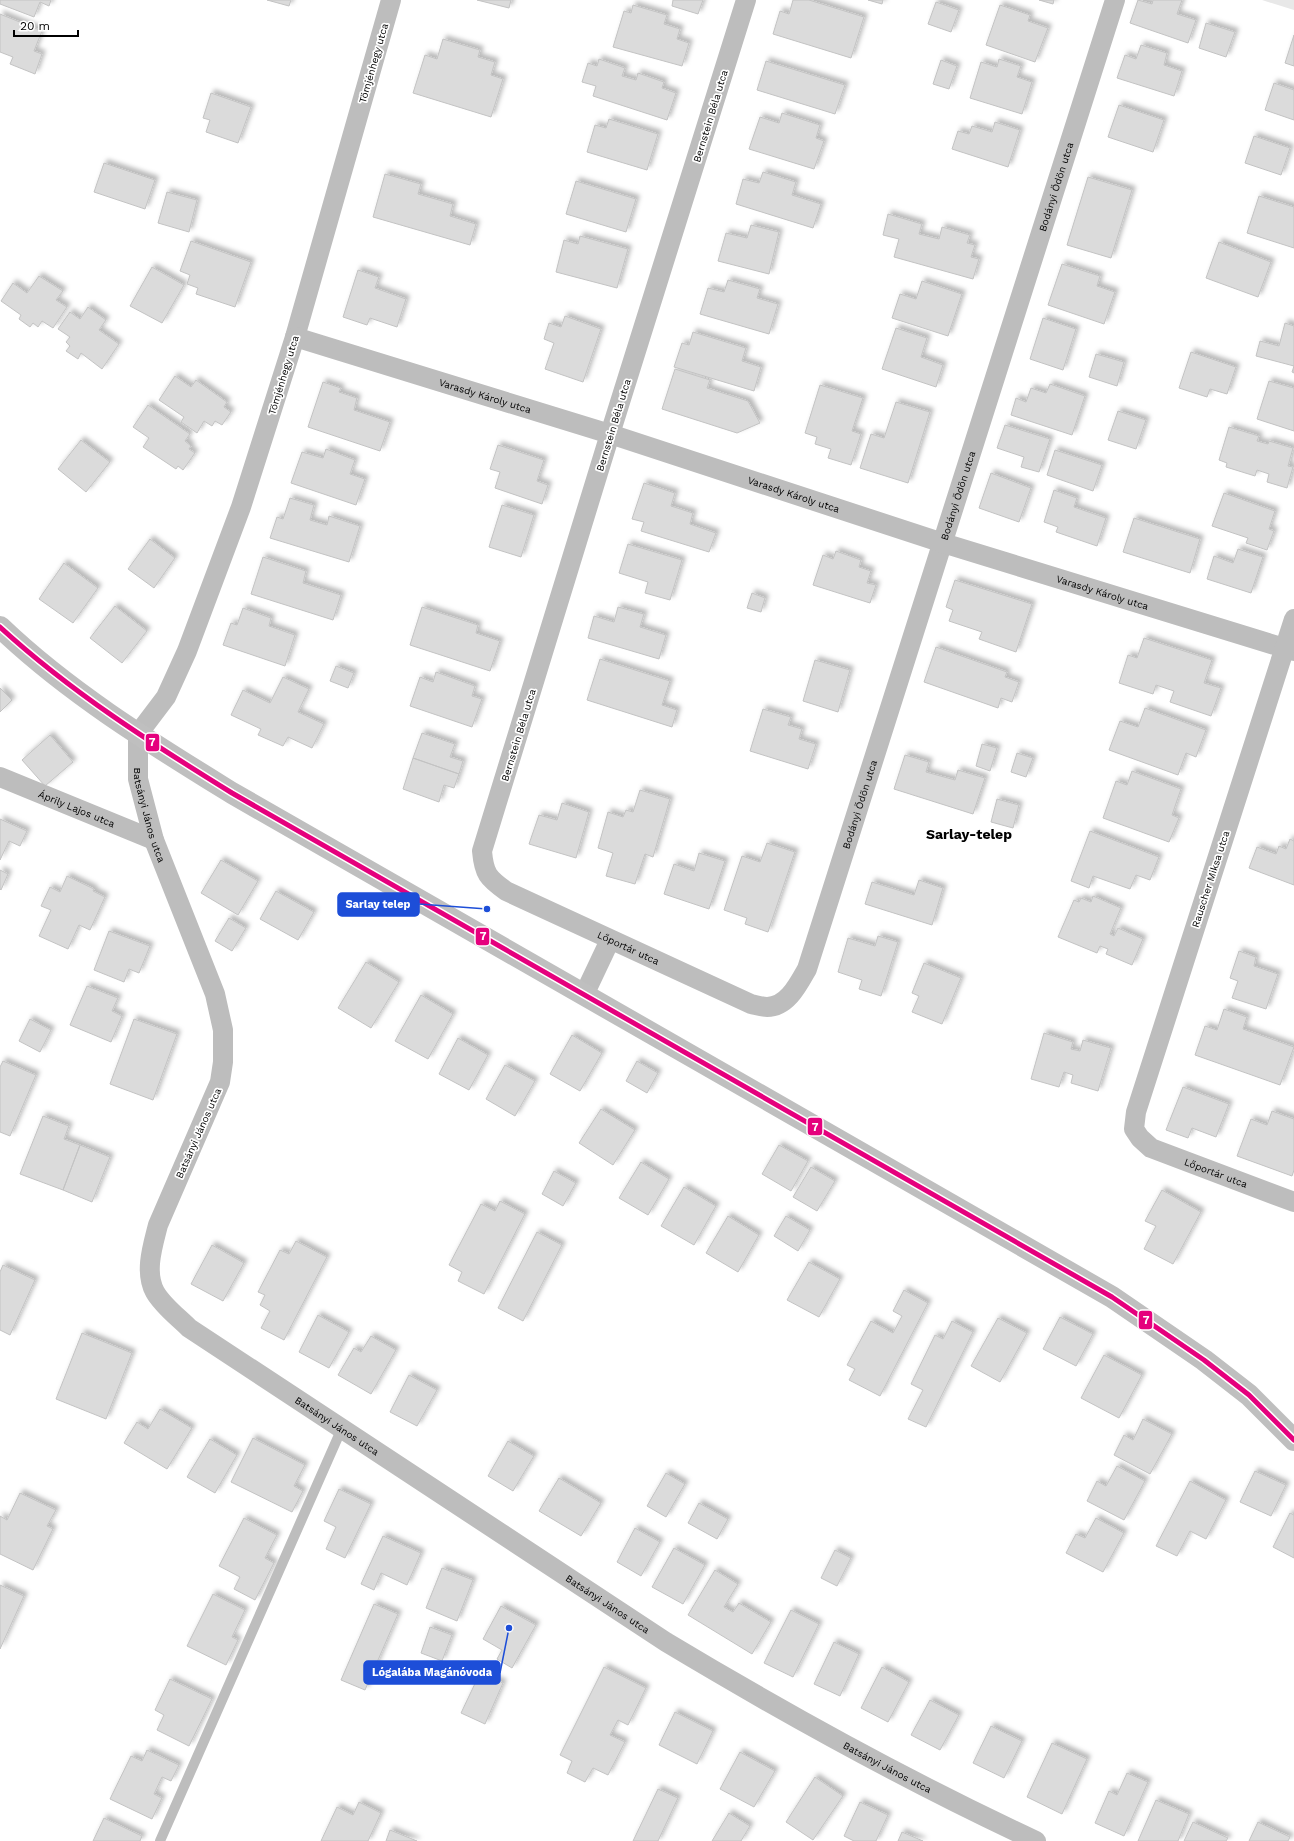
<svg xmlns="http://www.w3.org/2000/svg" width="1294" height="1841" font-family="'Work Sans',sans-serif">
<defs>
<filter id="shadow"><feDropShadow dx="3.5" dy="-3.5" stdDeviation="2" flood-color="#0004"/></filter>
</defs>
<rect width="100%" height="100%" fill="#fff"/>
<!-- green -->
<path fill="#e8e8e8" d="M1262,0H1294V10Z"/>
<!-- building -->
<path fill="#dbdbdb" stroke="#c3c3c3" filter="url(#shadow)" d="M0,0H51L49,6L40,2L34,17L0,4Z
M267,0H291L289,6Z
M477,0H511L509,8Z
M673,0H703L698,14L672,6Z
M793,0H809L864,17L851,58L773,34L780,11L789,14Z
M868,0H883L882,4Z
M1039,0H1054L1053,4Z
M1138,0L1152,4L1153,0H1182L1177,14L1196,20L1188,43L1130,23Z
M936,2L959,10L951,32L928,24Z
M633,5L667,15L664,24L680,29L677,39L689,43L682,66L613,47L624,11L631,13Z
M1000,5L1030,15L1028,21L1048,28L1035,62L986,45Z
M0,14L42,31L34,51L42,54L35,74L10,64L13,57L0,52Z
M1206,23L1235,32L1226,57L1199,48Z
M1294,35V66L1285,63Z
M443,39L480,50L478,57L495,62L491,75L503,79L491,117L413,93L425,55L437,59Z
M1141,45L1167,53L1164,65L1182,71L1174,96L1117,78L1125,55L1136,59Z
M599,59L625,68L622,76L636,80L638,73L664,82L662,88L676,93L667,120L593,96L596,86L582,82L588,63L597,66Z
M999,59L1021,66L1017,77L1032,82L1022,114L970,98L981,62L997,67Z
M941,60L957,66L949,89L933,84Z
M766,61L845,85L835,114L757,90Z
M1274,83L1294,90V120L1265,110Z
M211,93L251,107L238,143L206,132L210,120L203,118Z
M1119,105L1164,120L1153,152L1108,137Z
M782,113L820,125L816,138L824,141L814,169L749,149L760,117L779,123Z
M609,119L658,134L647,170L587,152L595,125L606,128Z
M995,122L1020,130L1008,167L952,149L958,131L969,134L972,126L992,132Z
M1254,136L1290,148L1281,175L1245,163Z
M104,163L155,180L145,209L94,192Z
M763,172L796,182L792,195L821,204L813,228L736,204L743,179L759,183Z
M385,174L421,184L418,194L453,204L450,216L476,224L470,245L373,217Z
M1088,177L1132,190L1111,258L1067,245Z
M576,181L636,199L626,232L566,214Z
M167,192L197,200L189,232L158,223Z
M1259,196L1294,207V248L1247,233Z
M888,214L922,224L919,234L939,239L942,227L970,235L967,243L975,245L971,257L979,259L973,279L894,257L899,239L883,235Z
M751,225L779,232L769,274L718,261L726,233L747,238Z
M580,236L628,249L617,288L556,272L564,240L578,244Z
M191,241L251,262L235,307L196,294L198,288L187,284L190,275L180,271Z
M1219,242L1271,262L1258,297L1206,278Z
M1062,264L1100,276L1097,286L1115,292L1104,324L1048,305Z
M152,267L184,285L162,323L130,306Z
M358,270L379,277L375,288L406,299L397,327L370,318L367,325L343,317Z
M39,276L63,291L56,300L67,307L53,328L42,321L38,327L33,323L30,327L19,319L21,315L1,301L13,283L27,293Z
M728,280L760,289L757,298L778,304L769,334L700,314L708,288L724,292Z
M922,281L962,294L948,336L892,318L900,294L916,299Z
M88,307L106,320L99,330L119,344L102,369L81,353L78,359L66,351L70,346L66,342L70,337L58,329L70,312L80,319Z
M565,316L601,329L583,382L545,369L554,343L544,339L549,323L561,327Z
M1043,318L1076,329L1063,370L1030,359Z
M1285,323L1294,326V373L1292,372L1294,366L1256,356L1260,341L1279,346Z
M896,328L927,338L921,357L943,365L936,387L882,369Z
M693,332L746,348L742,361L761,367L754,391L674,367L682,343L689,345Z
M1191,352L1236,367L1227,394L1210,389L1207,397L1179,388Z
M1096,354L1124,362L1117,386L1089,377Z
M675,369L710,380L707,388L748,401L760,423L737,433L662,409Z
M175,376L191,387L196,380L227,402L224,407L231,412L222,425L215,421L212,426L204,421L197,433L181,422L184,417L159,400Z
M1269,381L1294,388V431L1257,419Z
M323,382L341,388L339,392L357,398L354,410L390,422L380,451L308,427Z
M1050,384L1085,396L1072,435L1011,415L1016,398L1026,402L1031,388L1046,393Z
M820,385L863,398L852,431L861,434L851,465L828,458L831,449L815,444L817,437L805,433Z
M896,402L930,412L908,483L860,468L871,434L884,438Z
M148,405L190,434L185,441L191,446L189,449L195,453L183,470L178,466L176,469L143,447L149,438L133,427Z
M1118,411L1146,420L1136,449L1108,440Z
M1005,425L1050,439L1039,472L1021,467L1024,457L997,448Z
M1229,427L1259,436L1257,441L1268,444L1269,441L1293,448L1288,466L1293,467L1287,488L1267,482L1269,474L1257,470L1255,476L1226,467L1227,463L1219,460Z
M81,440L110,462L86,492L58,469Z
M498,445L544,460L537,481L548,485L542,504L495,488L500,472L490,469Z
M326,449L355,460L350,474L365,479L356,505L291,483L302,452L323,458Z
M1055,450L1102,465L1093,491L1047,475Z
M991,473L1031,488L1019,522L979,508Z
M644,483L675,493L671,506L693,513L690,524L716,533L709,552L641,531L644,522L632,519Z
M1054,490L1077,498L1074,507L1106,518L1097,546L1056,532L1058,527L1044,522Z
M1224,493L1275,511L1269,529L1274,531L1267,550L1246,543L1248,538L1212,526Z
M290,498L314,505L310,520L327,525L329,516L360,526L349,562L270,538L277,517L283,519Z
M502,505L534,515L521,557L489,547Z
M1134,518L1200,539L1190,573L1123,552Z
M150,539L175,558L154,588L128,569Z
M628,544L682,560L670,600L645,593L648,582L619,573Z
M1238,549L1263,557L1251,593L1207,579L1214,556L1233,563Z
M836,551L861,560L859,567L871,571L867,583L876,585L870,603L813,585L823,555L833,559Z
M263,557L306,571L303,583L341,595L333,620L251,594Z
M64,563L98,588L73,623L39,599Z
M955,580L1032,604L1016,652L979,639L982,632L949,621L953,610L946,607Z
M752,593L765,598L761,612L747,608Z
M115,606L147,631L122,663L90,638Z
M422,607L478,625L476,633L500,641L490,671L410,645Z
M618,607L644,614L640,627L666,635L659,659L588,638L594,616L614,622Z
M243,608L271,618L269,626L295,635L285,666L223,645L231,623L237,625Z
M1144,638L1212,660L1204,683L1221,688L1211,716L1170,702L1174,691L1156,685L1153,694L1119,683L1128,655L1137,658Z
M936,647L1007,672L1005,677L1019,682L1012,702L1001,698L998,708L924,682Z
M600,659L670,681L662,705L677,710L672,727L587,700Z
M815,660L850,670L838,712L803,701Z
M336,666L354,673L348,688L330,681Z
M436,672L475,686L472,696L482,699L472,727L410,706L420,677L433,682Z
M283,677L309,689L298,712L324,724L312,748L288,737L283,746L258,735L261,729L231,715L243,690L270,703Z
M0,688L12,700L0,712Z
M1145,708L1206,730L1196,757L1186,753L1178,775L1109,750L1120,721L1138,727Z
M763,709L791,717L788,725L802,729L799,739L816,744L808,769L750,751Z
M422,733L455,744L450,757L463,761L459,774L413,758Z
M50,735L73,762L45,786L22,760Z
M982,744L997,748L990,771L976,766Z
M1017,753L1033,758L1026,777L1011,772Z
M905,755L929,762L926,772L955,780L958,770L985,778L973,814L894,789Z
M413,758L459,774L454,788L444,785L439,802L403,789Z
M1132,771L1181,789L1172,815L1179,818L1169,842L1103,818L1116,781L1127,785Z
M640,790L670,799L653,857L645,854L635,884L606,876L613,853L598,848L608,812L623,817L626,810L633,812Z
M997,799L1019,805L1013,828L991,822Z
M562,803L589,812L576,858L529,844L539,815L557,820Z
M0,819L27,831L20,846L9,841L0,860Z
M1090,831L1159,857L1150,880L1136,875L1130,889L1093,876L1089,888L1071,881Z
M1290,839L1294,841V885L1249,868L1257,847L1276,854L1279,846L1286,849Z
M767,843L795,852L768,932L745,924L747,918L724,910L742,856L760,862Z
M699,853L725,861L709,909L664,894L674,864L694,871Z
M221,860L258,881L238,915L201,893Z
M0,870L8,874L1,890L0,889Z
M67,876L94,889L93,891L105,897L90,930L79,925L68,949L39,936L51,910L41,906L50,887L60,892Z
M919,880L943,888L932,925L865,904L872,882L914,895Z
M276,891L314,912L298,940L260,919Z
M1093,896L1121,908L1110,934L1114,936L1118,928L1143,939L1132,965L1106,954L1108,949L1100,946L1097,953L1058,937L1074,900L1079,902L1081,898L1091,902Z
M229,918L246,928L232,951L215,941Z
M109,931L150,946L139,973L129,969L124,982L94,970Z
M878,936L898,942L881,996L859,989L862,980L838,972L848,938L875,946Z
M1239,951L1256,957L1254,966L1278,974L1266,1009L1232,998L1238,981L1230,978Z
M366,962L399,982L371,1028L338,1008Z
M924,963L961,978L942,1024L912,1012L919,996L912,993Z
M87,986L118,998L112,1011L122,1016L111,1042L70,1025Z
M421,995L453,1014L428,1059L395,1041Z
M1224,1009L1247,1017L1243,1029L1294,1047L1280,1085L1195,1055L1205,1026L1217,1030Z
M30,1019L51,1030L40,1052L19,1041Z
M134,1019L177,1034L153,1100L110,1084Z
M1044,1033L1073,1042L1071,1049L1080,1051L1083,1040L1111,1048L1098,1091L1071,1083L1073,1075L1064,1072L1059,1087L1031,1079Z
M572,1035L602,1053L580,1091L550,1074Z
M458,1038L488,1055L469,1090L439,1074Z
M3,1061L36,1075L10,1136L0,1132V1067Z
M637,1061L658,1073L647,1093L626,1081Z
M505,1065L535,1081L515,1116L486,1099Z
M1183,1087L1229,1104L1216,1137L1192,1128L1188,1138L1166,1130Z
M601,1109L635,1130L613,1165L579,1143Z
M1272,1111L1294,1119V1170L1292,1176L1237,1156L1251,1119L1267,1125Z
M43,1116L69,1126L64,1139L80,1145L63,1190L20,1174Z
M80,1145L110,1157L92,1202L63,1190Z
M779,1145L808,1161L791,1191L762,1174Z
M641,1162L669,1179L648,1215L619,1198Z
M811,1167L835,1181L817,1211L793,1197Z
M554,1171L576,1183L563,1206L542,1194Z
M684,1187L716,1206L694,1245L661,1226Z
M1162,1190L1201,1212L1173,1264L1144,1249L1156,1226L1145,1221Z
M500,1201L525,1214L484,1294L458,1281L462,1272L449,1265L481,1204L495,1211Z
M728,1216L759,1235L738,1272L706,1253Z
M786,1216L810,1230L798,1251L774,1236Z
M537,1232L562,1245L523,1321L498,1308Z
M296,1241L327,1257L284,1340L261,1328L270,1311L260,1305L265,1295L258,1292L280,1250L289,1254Z
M212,1245L244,1263L223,1301L191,1284Z
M809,1262L840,1279L819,1317L787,1300Z
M3,1265L35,1280L10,1335L0,1330V1272Z
M904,1290L928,1303L880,1396L849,1380L855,1369L847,1365L871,1321L893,1333L902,1316L893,1311Z
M318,1315L349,1332L329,1368L299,1352Z
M1060,1317L1093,1334L1076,1366L1043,1349Z
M998,1318L1027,1333L1000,1382L971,1366Z
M952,1321L973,1332L926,1427L908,1419L923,1390L911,1384L935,1335L943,1339Z
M82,1333L132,1353L106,1419L56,1399Z
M371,1336L396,1350L371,1394L338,1375L354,1348L361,1352Z
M1104,1355L1142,1375L1119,1418L1081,1398Z
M409,1375L437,1390L417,1426L390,1412Z
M160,1409L192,1428L167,1469L124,1443L137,1422L148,1429Z
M1143,1419L1172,1434L1150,1474L1114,1455L1124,1435L1133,1440Z
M253,1438L305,1465L294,1486L303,1491L292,1512L231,1482Z
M210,1439L237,1455L215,1493L187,1477Z
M508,1441L534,1456L513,1491L488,1476Z
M1117,1466L1145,1481L1124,1520L1087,1501L1097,1481L1106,1486Z
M1255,1471L1286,1485L1271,1516L1240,1502Z
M666,1473L685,1484L666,1517L647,1506Z
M559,1478L601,1503L581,1536L539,1511Z
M1190,1481L1226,1500L1206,1539L1190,1531L1177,1556L1156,1546Z
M339,1489L371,1504L345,1558L326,1549L336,1527L324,1521Z
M20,1493L56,1510L47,1526L53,1529L33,1570L0,1554V1516L7,1520Z
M699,1503L728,1519L717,1539L688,1523Z
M1290,1513L1294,1515V1558L1273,1547Z
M244,1518L277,1535L265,1558L274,1563L255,1600L234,1589L240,1577L219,1566Z
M1096,1518L1124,1533L1103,1572L1066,1553L1076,1534L1085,1538Z
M635,1528L660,1542L641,1576L617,1562Z
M383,1536L421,1553L407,1585L381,1573L374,1590L361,1584Z
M674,1548L705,1565L683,1604L652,1587Z
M835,1550L851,1558L837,1586L821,1578Z
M442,1568L473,1580L457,1621L426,1608Z
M715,1570L738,1584L724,1607L733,1612L739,1603L771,1622L752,1654L688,1615Z
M0,1585L24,1596L0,1649Z
M213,1594L245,1610L232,1637L238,1640L226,1665L187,1646Z
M374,1604L398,1614L365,1690L341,1680Z
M501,1606L536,1625L512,1668L497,1659L502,1650L483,1639Z
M791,1610L819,1624L793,1677L764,1663Z
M430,1627L452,1635L442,1661L421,1653Z
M834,1642L859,1654L840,1696L814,1684Z
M604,1667L646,1688L628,1725L618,1720L610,1735L625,1742L608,1775L593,1768L585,1782L567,1773L572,1761L560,1755Z
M882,1667L909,1682L888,1722L861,1708Z
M480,1673L503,1683L485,1724L461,1713Z
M170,1679L212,1699L189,1746L157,1730L164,1715L155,1710Z
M930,1700L959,1715L940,1750L911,1735Z
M675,1712L713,1731L697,1764L659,1745Z
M991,1726L1022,1741L1004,1778L973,1763Z
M1052,1743L1087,1759L1062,1814L1027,1797Z
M147,1750L179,1765L171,1781L162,1777L154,1794L162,1798L152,1819L110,1799L131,1756L142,1761Z
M740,1752L775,1771L754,1807L720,1789Z
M1127,1773L1148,1782L1124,1836L1095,1823L1109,1791L1117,1795Z
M815,1777L843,1796L813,1840L786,1822Z
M658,1789L678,1798L658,1841H633Z
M1156,1800L1189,1814L1178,1841H1138Z
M359,1802L381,1813L368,1841H321L337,1807L353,1815Z
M860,1802L888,1815L876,1841H854L844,1836Z
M729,1813L750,1826L741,1841H712Z
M104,1818L142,1836L140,1841H93Z
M1193,1822L1228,1838L1226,1841H1184Z
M1258,1822L1290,1837L1288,1841H1249Z
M390,1830L417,1841H386Z
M902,1832L923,1841H898Z"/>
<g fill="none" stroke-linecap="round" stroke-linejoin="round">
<!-- lane -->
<path stroke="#bdbdbd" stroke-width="10" d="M160,1841L342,1428"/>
<!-- street -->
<g stroke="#bdbdbd" stroke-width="20">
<path id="s1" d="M391,0L295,337L241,507L187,651L166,697L138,734V779L154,840L215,994L223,1030V1062L220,1082L158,1225C153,1245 144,1272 155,1292C163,1306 178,1317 189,1328L666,1642C786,1714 909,1782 1036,1841"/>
<path id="s2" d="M746,0L610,434L482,851C484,874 488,878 506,891L751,1004C756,1005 762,1007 767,1007C787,1007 798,985 807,969L1115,0"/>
<path id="s3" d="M295,337L610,434L943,543L1294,651"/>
<path id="s4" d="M1294,619L1136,1112L1134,1129L1140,1138L1151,1148L1294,1202"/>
<path id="s5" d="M0,777L154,840"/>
<path d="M584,995L610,940"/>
</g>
<!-- secondary -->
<path stroke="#bfbfbf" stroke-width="22" d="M0,627C69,693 151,743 232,793L1112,1297L1204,1360L1249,1395L1294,1440"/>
<!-- bus-1 casing -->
<g stroke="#fff" stroke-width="8">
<path id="bus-1" d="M0,627C71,692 151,743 232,793L1112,1297L1204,1360L1249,1395L1294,1440"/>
</g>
<!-- bus-1 -->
<use href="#bus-1" stroke="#e5007d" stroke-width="5"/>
</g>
<g text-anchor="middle" stroke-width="3.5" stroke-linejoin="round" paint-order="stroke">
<!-- street labels -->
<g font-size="10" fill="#000" stroke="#fff">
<text transform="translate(373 63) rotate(-74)" y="4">Tömjénhegy utca</text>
<text transform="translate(710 116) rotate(-73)" y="4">Bernstein Béla utca</text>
<text dy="4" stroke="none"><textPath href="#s2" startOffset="2105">Bodányi Ödön utca</textPath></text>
<text transform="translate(283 375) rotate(-73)" y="4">Tömjénhegy utca</text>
<text dy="4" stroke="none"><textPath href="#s3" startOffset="199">Varasdy Károly utca</textPath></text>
<text transform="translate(613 425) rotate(-73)" y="4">Bernstein Béla utca</text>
<text dy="4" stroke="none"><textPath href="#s3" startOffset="523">Varasdy Károly utca</textPath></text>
<text dy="4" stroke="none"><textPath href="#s2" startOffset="1781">Bodányi Ödön utca</textPath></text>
<text dy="4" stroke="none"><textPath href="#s3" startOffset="847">Varasdy Károly utca</textPath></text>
<text transform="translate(518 735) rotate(-73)" y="4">Bernstein Béla utca</text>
<text dy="4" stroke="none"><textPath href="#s2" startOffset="1457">Bodányi Ödön utca</textPath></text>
<text dy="4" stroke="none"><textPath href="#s5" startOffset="83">Áprily Lajos utca</textPath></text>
<text dy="4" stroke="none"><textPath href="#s1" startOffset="862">Batsányi János utca</textPath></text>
<text transform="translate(1210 879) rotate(-72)" y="4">Rauscher Miksa utca</text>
<text dy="4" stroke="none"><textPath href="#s2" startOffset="1075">Lőportár utca</textPath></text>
<text transform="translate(198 1133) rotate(-66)" y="4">Batsányi János utca</text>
<text dy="4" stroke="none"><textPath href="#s4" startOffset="630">Lőportár utca</textPath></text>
<text dy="4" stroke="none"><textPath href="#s1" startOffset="1594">Batsányi János utca</textPath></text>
<text dy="4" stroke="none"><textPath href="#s1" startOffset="1918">Batsányi János utca</textPath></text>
<text dy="4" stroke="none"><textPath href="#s1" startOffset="2242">Batsányi János utca</textPath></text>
</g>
<!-- district labels -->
<g font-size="14" font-weight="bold" fill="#000" stroke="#fff">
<text x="969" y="839">Sarlay-telep</text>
</g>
</g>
<!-- callouts -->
<path fill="none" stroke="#1d4ed8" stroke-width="1.5" d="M487 909L419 904M509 1628L500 1673"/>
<g fill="#1d4ed8" stroke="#fff" stroke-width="1.5">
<circle cx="487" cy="909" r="4"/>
<circle cx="509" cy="1628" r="4"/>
</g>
<g fill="#1d4ed8" stroke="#1d4ed8" stroke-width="1.5">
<rect x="338" y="893" width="81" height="23" rx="4"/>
<rect x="364" y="1661" width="136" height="23" rx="4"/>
</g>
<g font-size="11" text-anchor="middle" font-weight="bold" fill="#fff">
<text x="378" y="908">Sarlay telep</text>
<text x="432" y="1676">Lógalába Magánóvoda</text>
</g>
<g stroke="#fff" stroke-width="1.5">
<rect x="145" y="733" width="15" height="19" rx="4" fill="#e5007d"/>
<rect x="475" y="927" width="15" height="19" rx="4" fill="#e5007d"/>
<rect x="807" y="1117" width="16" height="19" rx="4" fill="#e5007d"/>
<rect x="1138" y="1310" width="15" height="20" rx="4" fill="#e5007d"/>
</g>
<g font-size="11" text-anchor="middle" font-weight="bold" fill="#fff">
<text x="152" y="746">7</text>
<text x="483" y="940">7</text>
<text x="815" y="1131">7</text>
<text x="1146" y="1324">7</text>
</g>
<!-- scale -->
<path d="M14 30v6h64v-6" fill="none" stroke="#000000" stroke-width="2"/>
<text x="20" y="30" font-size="12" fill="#000000" stroke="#ffffff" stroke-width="3" paint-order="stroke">20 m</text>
</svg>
